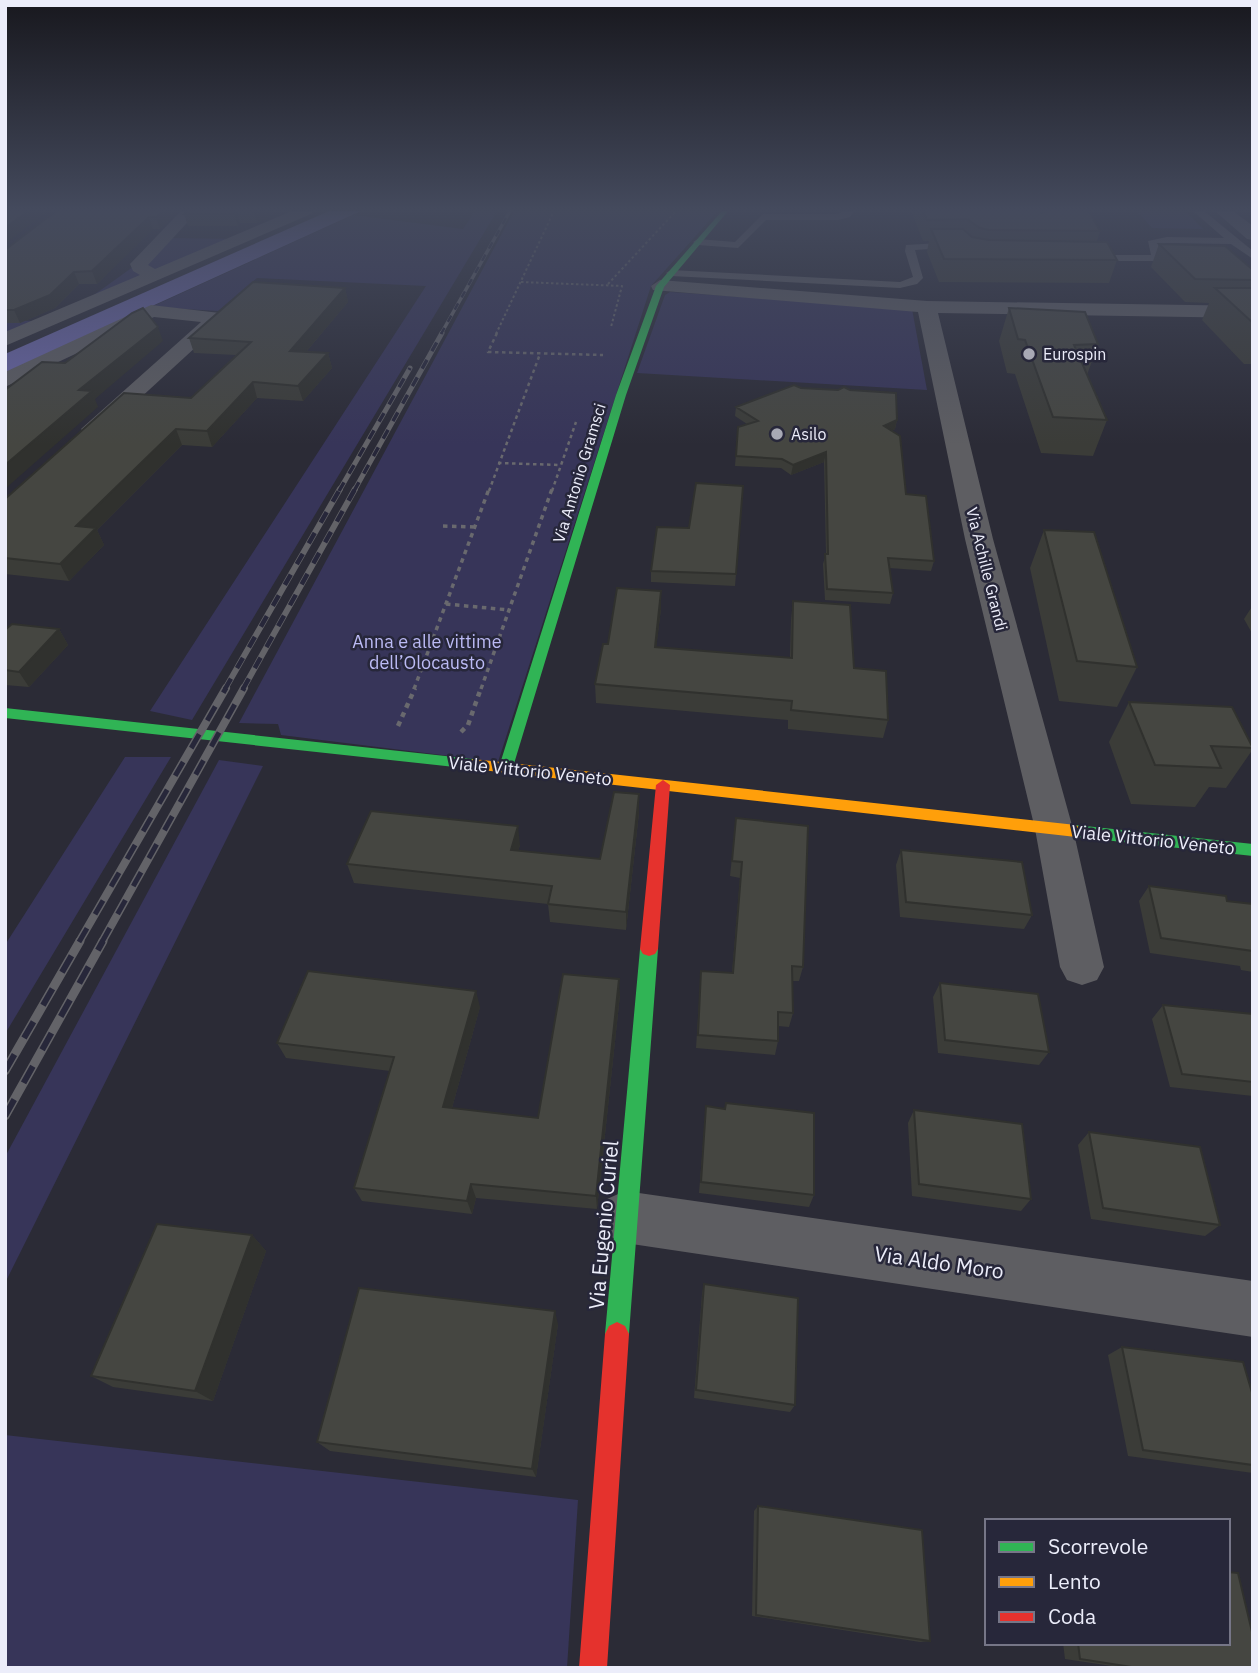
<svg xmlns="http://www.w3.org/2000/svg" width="1258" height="1673" font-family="'IBM Plex Sans',sans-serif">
<rect width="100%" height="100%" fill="#2b2b36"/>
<!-- green -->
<path fill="#373559" d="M475,211H497L192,720L150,711L426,286L257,278L218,311L151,307L353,215L463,229Z
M514,211H718L651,286L498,762L281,735L278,724L239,723Z
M1137,211H1185L1203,229L1152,228Z
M163,238L245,239L5,342V320L33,321L91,297L137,264Z
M670,292L912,309L927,390L637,373L665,295Z
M125,757H171L5,1034V945Z
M219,760L263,766L5,1283V1157Z
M5,1435L578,1500L567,1668H5Z"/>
<!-- water -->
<path fill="#6a66a7" d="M329,211H361L5,373V354Z"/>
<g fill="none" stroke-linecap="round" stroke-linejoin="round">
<!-- path-far3 -->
<path stroke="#69696e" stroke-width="2" stroke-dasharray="2.5 2.5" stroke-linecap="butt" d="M521,282L622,286L611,327
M608,284L676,211
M496,334L554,211"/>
<!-- path-far2 -->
<path stroke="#69696e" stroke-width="2.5" stroke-dasharray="3.5 3.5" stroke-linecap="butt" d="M497,333L488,352L603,355
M498,463L560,465
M489,491L540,354
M552,491L576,422"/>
<!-- path-far1 -->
<path stroke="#69696e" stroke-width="3.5" stroke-dasharray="4.5 4.5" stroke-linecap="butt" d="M443,526L474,527
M446,604L509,610
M414,689L489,489
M481,689L552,489"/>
<!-- path -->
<path stroke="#69696e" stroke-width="4.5" stroke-dasharray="5 5" stroke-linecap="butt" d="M398,726L415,688
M461,732L468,725L481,688"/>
<!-- lane -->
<path fill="#5e5e62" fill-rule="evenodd" d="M844,211H854L850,217L838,220H766L738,248L698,245L693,242L698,239L735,242L763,214H838Z
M1193,211H1204L1253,251V259L1231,244L1167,243L1158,245L1163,254L1154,261H1088L1083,258L1088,255H1151L1148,241L1167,237L1224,238Z
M957,242L961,243V247L915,250L923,278L917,284L900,288L671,276L666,273L671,270L900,282L913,277L905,251L906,245Z"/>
<!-- street -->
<path fill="#5e5e62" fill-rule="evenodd" d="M181,211H198L148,265L155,269L292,211H313L311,214L5,346V332L140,275L133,271L130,264Z
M1215,211H1233L1253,226V240L1247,239Z
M660,280L927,301L1253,306V318L938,313L993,539L1073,829L1104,967L1097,980L1082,985L1067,980L1060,967L1035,829L965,539L918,312L653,290L651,286Z
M151,305L220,313L222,323L101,434L93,436L85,434L81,429L201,322L154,317L5,387V372Z
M625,1191L1253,1281V1337L625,1243L607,1235L599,1217L607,1199Z"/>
<!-- fast -->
<path fill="#30b455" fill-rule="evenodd" d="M722,211H728L664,287L626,395L513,767L511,771H501L499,767L616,395L656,286Z
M5,708L473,759L480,764L473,769L5,718Z
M1076,825L1253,844V856L1076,837L1068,831Z
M649,942L655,944L658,949L629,1334L625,1342L617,1346L609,1342L605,1334L640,949L643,944Z"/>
<!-- slow -->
<path fill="#ff9f0a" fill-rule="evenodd" d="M473,759L1076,825L1084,831L1076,837L473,769L466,764Z"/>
<!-- jam -->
<path fill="#e5322d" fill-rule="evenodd" d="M663,780L670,785L658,949L655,954L649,956L643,954L640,949L656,785Z
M617,1322L625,1326L629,1334L607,1668H579L605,1334L609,1326Z"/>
<!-- rail-far4 casing -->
<g stroke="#636368" stroke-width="3.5">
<path id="rail-far4" d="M441,334L510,211"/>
</g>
<!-- rail-far3 casing -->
<g stroke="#636368" stroke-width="5">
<path id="rail-far3" d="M339,491L410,368
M354,491L442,333"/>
</g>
<!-- rail-far2 casing -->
<g stroke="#636368" stroke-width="6">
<path id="rail-far2" d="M225,689L340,489
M243,689L355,489"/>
</g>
<!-- rail-far1 casing -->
<g stroke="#636368" stroke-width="8">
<path id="rail-far1" d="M79,942L226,688
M102,942L244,688"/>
</g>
<!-- rail casing -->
<g stroke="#636368" stroke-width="9">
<path id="rail" d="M5,1071L80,941
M5,1116L103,941"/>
</g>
<!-- rail-far4 -->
<use href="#rail-far4" stroke="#27273a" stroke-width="2.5" stroke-dasharray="7" stroke-linecap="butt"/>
<!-- rail-far3 -->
<use href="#rail-far3" stroke="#27273a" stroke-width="3.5" stroke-dasharray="10" stroke-linecap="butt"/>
<!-- rail-far2 -->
<use href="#rail-far2" stroke="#27273a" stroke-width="4.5" stroke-dasharray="12" stroke-linecap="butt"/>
<!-- rail-far1 -->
<use href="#rail-far1" stroke="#27273a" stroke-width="5" stroke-dasharray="16" stroke-linecap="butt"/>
<!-- rail -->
<use href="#rail" stroke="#27273a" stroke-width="6" stroke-dasharray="19" stroke-linecap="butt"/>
</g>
<!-- wall -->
<path fill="#3b3c38" d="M56,211H178L160,229H153L97,284H79L55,308L20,323H5V250Z
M187,211H273L266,219L257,223H240L238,226H188L184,214Z
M911,211H1089L1100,231L1097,241L1117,260L1109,283L939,282L927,252L929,241H923Z
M1159,244L1253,270V364H1244L1202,320L1209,303L1185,302L1151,267Z
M345,288L348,302L306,352L328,353L332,368L303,401L257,398L212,447L182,445L97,530L104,545L69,581L5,574V499L191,398L236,355L194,353L189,338Z
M1009,308L1098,344L1087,375L1107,420L1093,456L1041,453L1015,374L1007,373L999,341Z
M801,388L897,420L895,429L892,431L906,494L934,561L931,571L889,568L893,593L890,604L825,600L823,564L826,554L824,462L791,475L781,468L735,466L738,427L747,424L735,416L736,407Z
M1044,530L1137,667L1117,707L1059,701L1030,568Z
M651,571L736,574L735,586L651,582Z
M661,591V609L656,648L790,658L791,620L793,601L854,668L888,720L883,738L788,729V720L596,703L595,684L608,644Z
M1253,605V635L1244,619Z
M59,629L68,645L29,687L5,685V630Z
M1129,702L1253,749L1226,788L1209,787L1195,807L1131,804L1109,742Z
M639,794V813L626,930L550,922L548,904L354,883L347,864L520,845L518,851L600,859Z
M736,818L803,967L799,981H792L793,1013L789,1027L778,1026V1041L775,1055L696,1048L701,971L732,973L740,878L730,876Z
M901,850L1032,915L1024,929L900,917L896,865Z
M1149,886L1227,901L1253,904V972L1241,970L1240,966L1150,953L1139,901Z
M940,983L1049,1052L1039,1065L938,1053L933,997Z
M620,995L597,1209L476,1198L472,1214L362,1201L354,1188L390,1071L286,1058L277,1043L480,1007L452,1108L538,1118Z
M1163,1005L1253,1014V1096L1170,1087L1152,1019Z
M706,1106L814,1195L809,1207L699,1193Z
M914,1110L1031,1199L1021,1211L912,1196L908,1123Z
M1089,1132L1220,1225L1205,1236L1091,1219L1078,1145Z
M252,1235L266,1251L213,1401L113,1387L91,1376Z
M704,1284L795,1405L790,1412L694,1398L702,1294Z
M558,1324L536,1477L330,1451L317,1442Z
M1122,1347L1253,1396V1473L1128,1456L1108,1355Z
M758,1506L930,1641L920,1642L752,1616L754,1511Z
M1063,1643H1228L1253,1668H1125L1065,1659Z"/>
<!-- shaded-wall -->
<path fill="#30312e" d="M28,211H48L5,244V228Z
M163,211H178L160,229L156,217Z
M237,211L240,223L238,226L234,214Z
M254,211H273L266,219L257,223Z
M149,217L153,229L97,284L92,271Z
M74,272L79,284L55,308L20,323L14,310Z
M345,288L348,302L294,366L290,351Z
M158,327L163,341L95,399L98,407L5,489V465L79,390Z
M328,353L332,368L303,401L298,386Z
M253,382L257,398L212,447L207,431Z
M897,420L895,429L882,436L884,426Z
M176,429L182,445L97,530L104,545L69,581L60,564L76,526Z
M826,452L824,462L791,475L793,465Z
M661,591V609L654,666L655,647Z
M59,629L68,645L29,687L19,672Z
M639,794V813L626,930V912Z
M518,826L520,845L513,869L511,850Z
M619,979L620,995L597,1209L596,1196Z
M476,991L480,1007L448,1122L443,1107Z
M471,1184L476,1198L472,1214L467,1201Z
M252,1235L266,1251L213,1401L195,1391Z
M555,1311L558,1324L536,1477L532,1469Z"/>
<!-- building -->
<path fill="#454641" stroke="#30312e" stroke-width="2" d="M5,211H28L5,228Z
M56,211H163L156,217H149L92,271L74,272L50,295L14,310H5V250Z
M187,211H255H237L234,214H184Z
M923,211H1040L1042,213L1048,211H1089L1100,231L989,230L980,228L967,219L927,220Z
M931,229H963L972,237L989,240L1107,242L1117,260L944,259Z
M1159,244L1225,246L1253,270V280L1195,279Z
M253,282L345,288L290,351L328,353L298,386L253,382L207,431L176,429L76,526L96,528L60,564L5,558V499L124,393L191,398L251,342L189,338Z
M1215,288H1253V323Z
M143,308L158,327L79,390L92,391L5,465V390L42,362L65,363L132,313Z
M1009,308L1085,312L1098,344L1074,345L1107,420L1053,417L1025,340L1018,339Z
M794,385L801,388L838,390L844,387L850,390L896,393L897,420L884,426L900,436L906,494L926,496L934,561L888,558L893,593L827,589L825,554H828L826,452L793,465L782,459L736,456L738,427L758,421L736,407Z
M696,483L743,486L736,574L651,571L657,527L689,528Z
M1044,530L1094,532L1137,667L1077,661Z
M617,588L661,591L655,647L792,658L793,601L850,605L854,668L886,671L888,720L791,710L792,701L595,684L603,644H608Z
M12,624L59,629L19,672L5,670V630Z
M1129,702L1232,707L1253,748L1211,746L1221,768L1155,765Z
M614,792L639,794L626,912L548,904L552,886L347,864L371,811L518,826L511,850L600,859Z
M736,818L808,826L803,967L792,966L793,1013L778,1012V1041L698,1035L701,971L733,973L742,862L732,861Z
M901,850L1022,862L1032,915L906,902Z
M1149,886L1226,896L1227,901L1253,904V951L1161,938Z
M308,971L476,991L443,1107L538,1118L563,974L619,979L596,1196L471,1184L467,1201L354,1188L394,1057L277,1043Z
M940,983L1038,994L1049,1052L945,1040Z
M1163,1005L1253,1014V1082L1182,1074Z
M726,1103L814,1113V1195L701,1182L706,1106L725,1109Z
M914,1110L1022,1124L1031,1199L919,1184Z
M1089,1132L1200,1147L1220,1225L1103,1208Z
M157,1224L252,1235L195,1391L91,1376Z
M704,1284L798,1298L795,1405L696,1390Z
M359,1288L555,1311L532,1469L317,1442Z
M1122,1347L1243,1362L1253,1396V1465L1143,1450Z
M758,1506L922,1530L930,1641L756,1615Z
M1228,1572L1238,1573L1253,1636V1668H1138L1080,1659L1078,1643H1228Z"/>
<!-- sky -->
<linearGradient id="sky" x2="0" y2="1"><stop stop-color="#18181e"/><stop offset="0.47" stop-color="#444a5d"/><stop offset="1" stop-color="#444a5d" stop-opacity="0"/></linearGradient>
<rect width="1258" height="445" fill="url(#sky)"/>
<!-- markers -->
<g fill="#a8a9b5" stroke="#27273a" stroke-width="2.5">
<circle cx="1029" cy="354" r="7"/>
<circle cx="777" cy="434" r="7"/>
</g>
<g text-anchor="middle" stroke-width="5" stroke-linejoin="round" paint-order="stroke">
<!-- far-poi labels -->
<g font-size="16" fill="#ecedfa" stroke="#27273a" text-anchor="start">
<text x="1043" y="360">Eurospin</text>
<text x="791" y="440">Asilo</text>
</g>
<!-- far-street labels -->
<g font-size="16" fill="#ecedfa" stroke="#27273a">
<text transform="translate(579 473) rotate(-73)" y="6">Via Antonio Gramsci</text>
<text transform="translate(987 569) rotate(76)" y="6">Via Achille Grandi</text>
</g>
<!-- park labels -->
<g font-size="18" fill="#bbbaf4" stroke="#27273a">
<text x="427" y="648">Anna e alle vittime<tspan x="427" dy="21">dell’Olocausto</tspan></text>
</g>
<!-- street labels -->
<g font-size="18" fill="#ecedfa" stroke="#27273a">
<text transform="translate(530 771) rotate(6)" y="6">Viale Vittorio Veneto</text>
<text transform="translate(1153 840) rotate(6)" y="6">Viale Vittorio Veneto</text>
</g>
<!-- near-street labels -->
<g font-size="21" fill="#ecedfa" stroke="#27273a">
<text transform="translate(604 1225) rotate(-85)" y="7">Via Eugenio Curiel</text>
<text transform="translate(939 1263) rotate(8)" y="7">Via Aldo Moro</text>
</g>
</g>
<!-- border -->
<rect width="1258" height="1673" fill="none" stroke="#ecedfa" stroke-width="14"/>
<!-- legend -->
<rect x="985" y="1519" width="245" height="126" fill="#27273a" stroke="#767687" stroke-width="2"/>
<rect x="999" y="1542" width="35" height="10" fill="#30b455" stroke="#767687" stroke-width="2"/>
<text x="1048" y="1554" font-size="21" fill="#ecedfa">Scorrevole</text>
<rect x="999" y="1577" width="35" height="10" fill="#ff9f0a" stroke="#767687" stroke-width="2"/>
<text x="1048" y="1589" font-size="21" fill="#ecedfa">Lento</text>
<rect x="999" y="1612" width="35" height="10" fill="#e5322d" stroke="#767687" stroke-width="2"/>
<text x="1048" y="1624" font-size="21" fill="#ecedfa">Coda</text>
</svg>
